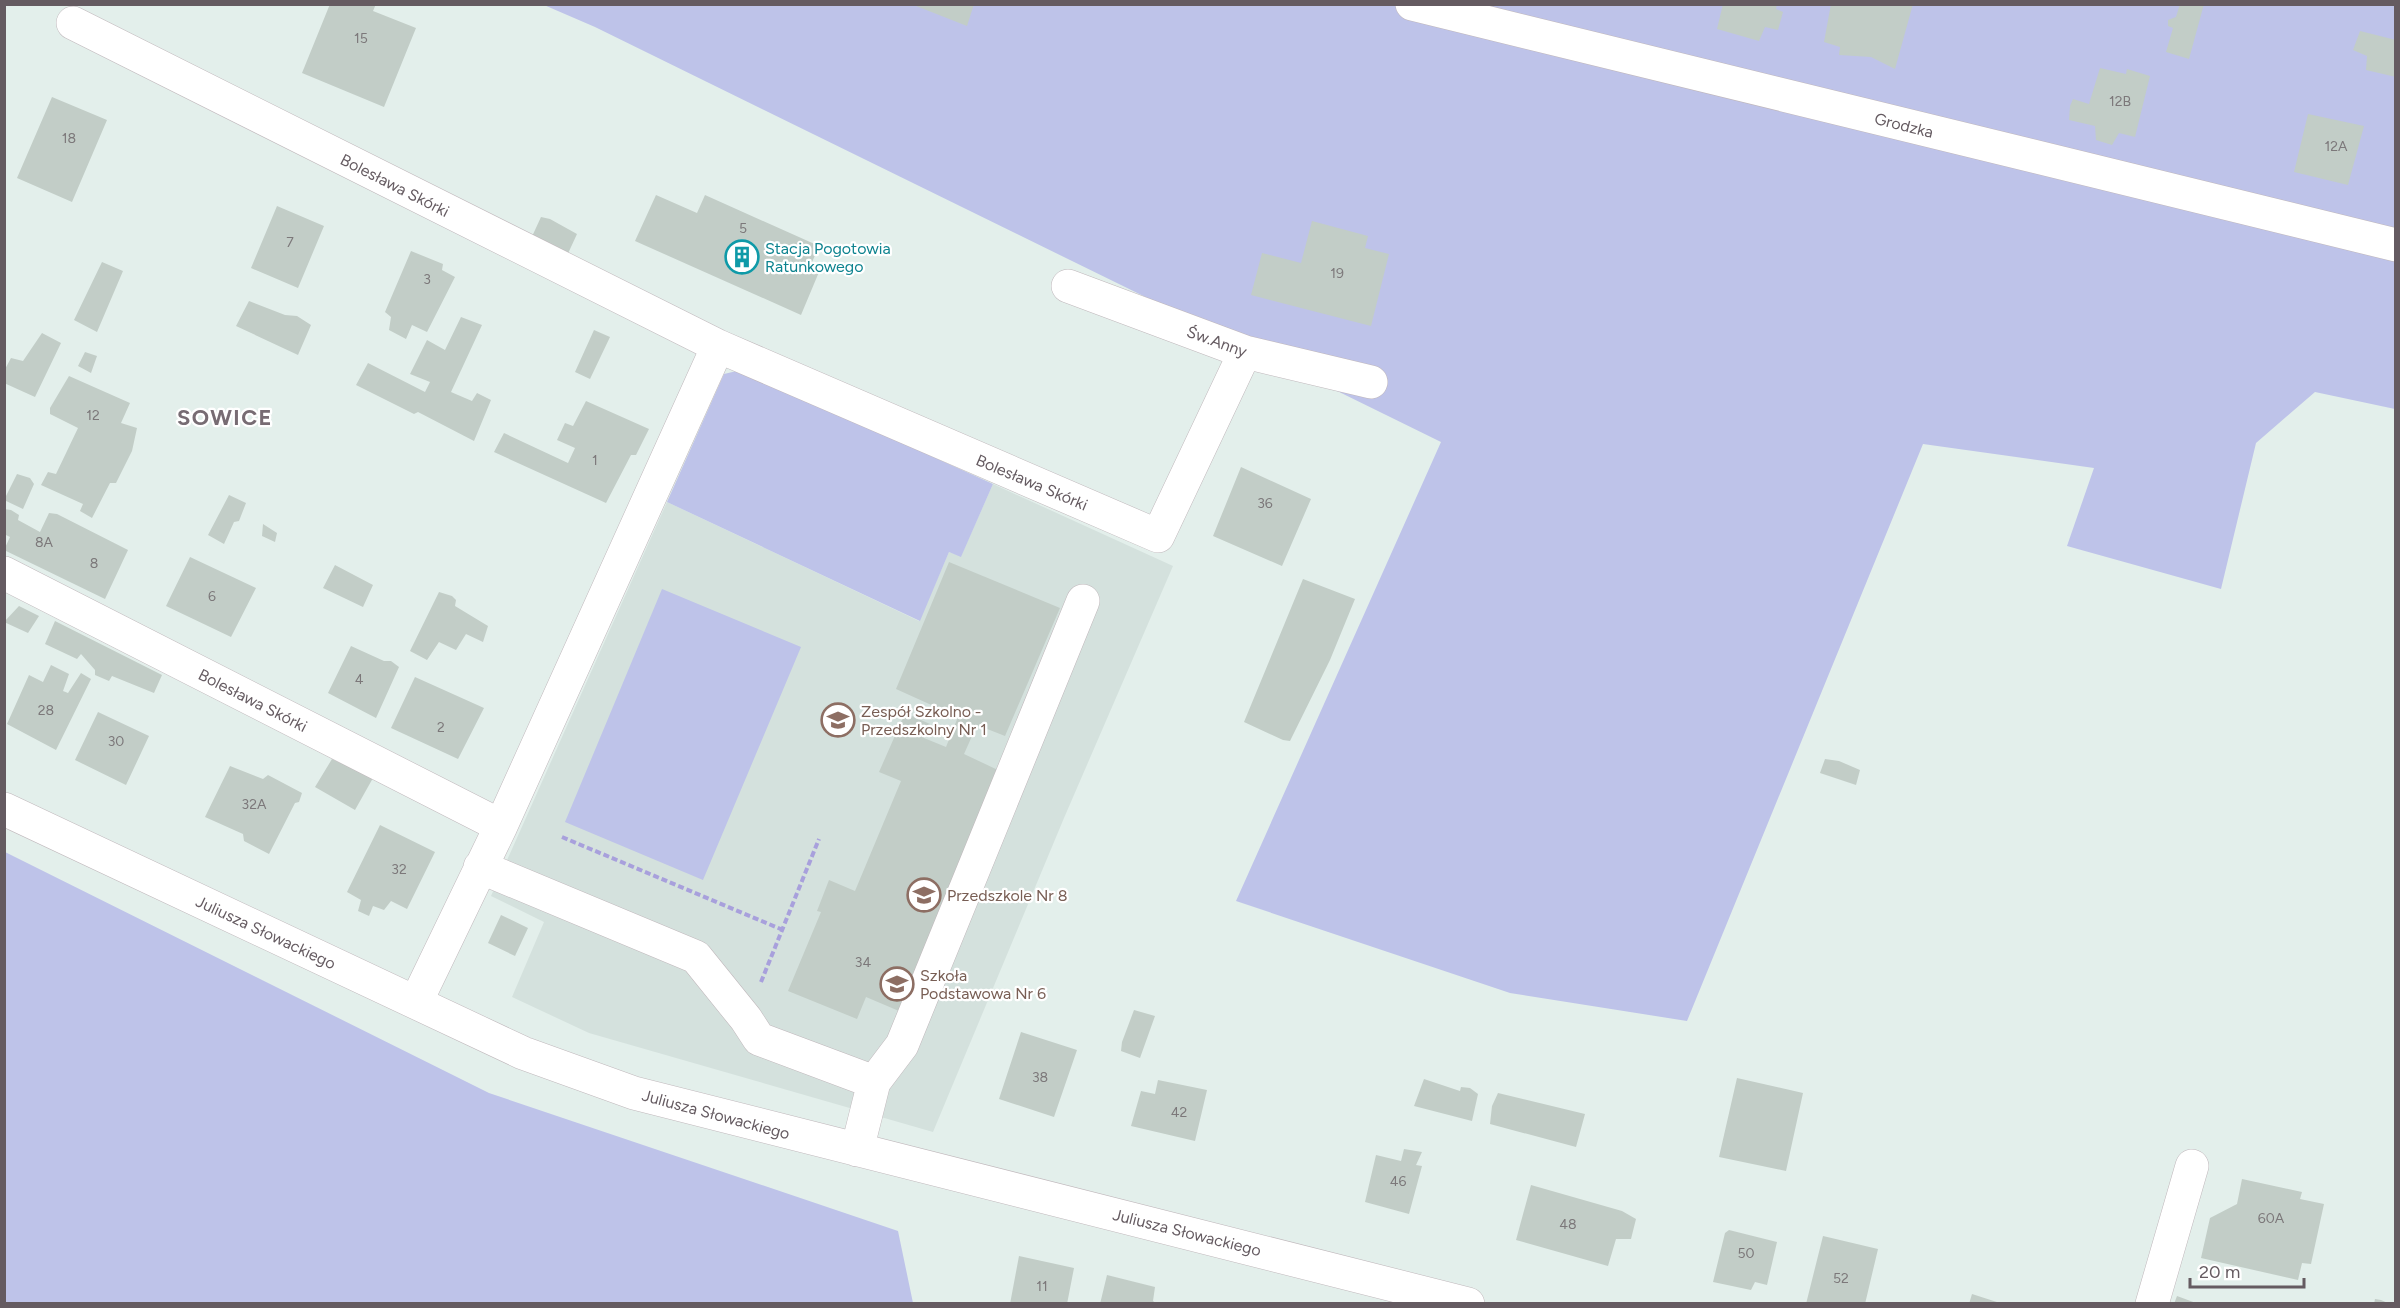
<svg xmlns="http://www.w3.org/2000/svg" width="2400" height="1308" font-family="Figtree,sans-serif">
<rect width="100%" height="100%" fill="#e3efeb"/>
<!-- education -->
<path fill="#d4e1dd" d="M993,484L1173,566L1064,818L933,1132L589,1033L512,997L544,922L491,896L667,502L919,621L949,552L961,556Z"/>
<!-- green -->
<path fill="#bec3e9" d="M544,5H2395V409L2315,392L2256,443L2221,589L2067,546L2094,468L1923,444L1687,1021L1510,993L1236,901L1441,442L595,27Z
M741,370L993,484L961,557L949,552L920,621L667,502L724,374Z
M662,589L801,647L703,880L565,822Z
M5,852L489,1093L898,1231L913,1303H5Z"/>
<!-- building -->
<path fill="#c2cdc7" d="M330,4H376L373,11L416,28L384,107L302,73Z
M911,4H974L967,26Z
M1723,4H1777L1776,9L1783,12L1778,30L1765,27L1759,41L1717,29Z
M1831,4H1913L1895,69L1871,57L1839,55L1840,47L1824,42Z
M2180,4H2204L2189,59L2166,52L2173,28L2168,26V20L2176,17Z
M2360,31L2396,40V77L2366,70L2367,56L2353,50Z
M2100,68L2126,74L2127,69L2150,76L2135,137L2119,133L2112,145L2096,140L2095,126L2069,120L2070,106L2073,99L2089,104Z
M52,97L107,120L72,202L17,178Z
M2308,114L2364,126L2348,185L2294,172Z
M656,195L697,213L705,195L819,246L810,267L819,272L801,315L635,241Z
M277,206L324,226L298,288L251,268Z
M541,217L550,219L577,234L565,260L529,243Z
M1312,221L1368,236L1365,248L1389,254L1371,326L1251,295L1262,253L1301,263Z
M411,251L443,264L442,270L455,277L427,332L412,325L406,339L389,330L391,317L385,312Z
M102,262L123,271L97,332L74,320Z
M249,301L285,315L297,316L311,325L298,355L236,326Z
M461,317L482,325L451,392L472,401L477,393L491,400L474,441L418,412L414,414L356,385L368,363L425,392L430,382L410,374L427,340L445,350Z
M594,330L610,337L590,379L575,372Z
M42,333L61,343L35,397L4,383V371L11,358L23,361Z
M85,352L97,356L91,373L78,366Z
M69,376L130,403L121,423L137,428L132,451L116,483H110L92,518L80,511L83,504L41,485L48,472L56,474L78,428L50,414V408Z
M586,401L649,429L636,455H631L606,503L494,452L504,433L568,463L575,448L557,440L565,423L573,426Z
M1241,467L1311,499L1282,566L1213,536Z
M17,474L30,478L34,484L23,509L4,500Z
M229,495L246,503L239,521L234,522L224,544L208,535Z
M4,509L11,510L19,515L18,520L40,532L49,513L57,514L128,550L105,599L4,550L10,537L4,534Z
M263,524L277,533L275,542L262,536Z
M190,557L256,588L231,637L166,606Z
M949,562L1060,608L1005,736L977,725L964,754L1000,771L899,1011L866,997L857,1019L788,991L821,912L817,911L829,880L855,891L901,781L879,772L905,713L930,724L924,738L946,747L958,717L896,689Z
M335,565L373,585L363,607L323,588Z
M1303,579L1355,599L1330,660L1290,741L1283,740L1244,722Z
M439,592L452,596L456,600L455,606L488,626L483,642L466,634L456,650L439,642L427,660L410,651Z
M19,606L39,616L28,633L4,622Z
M55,621L162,675L154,693L112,676L109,681L95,675V670L81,654L77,659L45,644Z
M351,646L384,661H391L399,667L376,718L328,693Z
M51,665L69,674L63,691L68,693L81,673L91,679L56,750L7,724L29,675L43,682Z
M415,677L484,708L458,759L391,728Z
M98,712L149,736L126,785L75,760Z
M332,759L373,778L355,810L315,787Z
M1825,759L1839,761L1860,770L1856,785L1820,773Z
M230,766L263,779L268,775L302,793L299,802L295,803L269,854L244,841L243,834L205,817Z
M380,825L435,852L407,909L391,901L384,910L373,906L369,916L358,911L361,900L347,892Z
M501,915L528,928L515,956L488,943Z
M1134,1010L1155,1016L1140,1058L1121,1051L1122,1042Z
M1021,1032L1077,1050L1054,1117L999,1099Z
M1737,1078L1803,1093L1786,1171L1719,1157Z
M1424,1079L1460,1091L1461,1087L1470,1088L1478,1094L1472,1121L1414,1106Z
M1158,1080L1207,1090L1195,1141L1131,1126L1141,1091L1155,1094Z
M1498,1093L1585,1114L1576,1147L1490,1124L1492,1106Z
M1404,1149L1422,1152L1416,1165L1422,1166L1409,1214L1365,1202L1376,1155L1401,1161Z
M2242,1179L2302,1192L2300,1199L2324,1204L2311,1264L2302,1263L2298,1280L2201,1258L2210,1218L2237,1204Z
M1531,1185L1622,1211L1636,1219L1631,1239H1616L1608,1266L1516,1240Z
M1729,1230L1777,1242L1767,1285L1755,1282L1751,1290L1713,1282L1725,1233Z
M1823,1236L1878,1249L1865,1304H1806Z
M1019,1256L1074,1268L1067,1304H1010Z
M1107,1275L1155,1287L1153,1301L1157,1304H1100Z
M1972,1294L2000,1303V1304H1969Z
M2177,1296L2196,1303V1304H2174Z
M2375,1299L2381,1300L2390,1304H2374Z"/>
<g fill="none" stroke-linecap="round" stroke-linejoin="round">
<!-- minor casing -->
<g stroke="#c0b8bc" stroke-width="34">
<path id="minor" d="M1412,4L2396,245
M73,23L718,346L1158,536L1245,352
M1068,286L1245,352L1371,382
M4,573L501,826
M4,809L523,1053L634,1093L1468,1304
M480,867L696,957L746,1019L759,1039L874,1082L857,1150
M416,1002L501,826L718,346
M874,1082L902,1045L1083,601
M2152,1304L2192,1166"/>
</g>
<!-- path -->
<path stroke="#a8a0dc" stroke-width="4" stroke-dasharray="6 3" stroke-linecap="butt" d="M562,837L783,930
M761,982L819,839"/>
<!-- minor -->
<use href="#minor" stroke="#fff" stroke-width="33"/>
</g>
<!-- icons -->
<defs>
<g id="building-ring" transform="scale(1.725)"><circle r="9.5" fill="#fff" stroke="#0f9aa8" stroke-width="1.5"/><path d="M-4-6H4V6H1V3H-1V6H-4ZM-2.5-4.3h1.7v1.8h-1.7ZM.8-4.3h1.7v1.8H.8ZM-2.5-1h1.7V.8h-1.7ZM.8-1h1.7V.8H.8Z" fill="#0f9aa8"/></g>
<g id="school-ring" transform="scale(1.725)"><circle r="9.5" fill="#fff" stroke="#8d6e63" stroke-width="1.5"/><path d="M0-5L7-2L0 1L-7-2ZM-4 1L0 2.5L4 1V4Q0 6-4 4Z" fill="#8d6e63"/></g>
</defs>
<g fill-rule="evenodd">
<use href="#building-ring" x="742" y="257"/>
<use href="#school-ring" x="838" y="720"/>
<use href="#school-ring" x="924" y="895"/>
<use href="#school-ring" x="897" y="984"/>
</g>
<g text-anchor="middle" stroke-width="4.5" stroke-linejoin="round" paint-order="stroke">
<!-- number labels -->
<g font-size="14" fill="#7c787a">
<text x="361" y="43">15</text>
<text x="2120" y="106">12B</text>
<text x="69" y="143">18</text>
<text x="2336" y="151">12A</text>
<text x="743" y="233">5</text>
<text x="290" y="247">7</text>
<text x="1337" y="278">19</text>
<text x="427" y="284">3</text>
<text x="93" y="420">12</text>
<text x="595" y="465">1</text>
<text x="1265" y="508">36</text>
<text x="44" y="547">8A</text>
<text x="94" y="568">8</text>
<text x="212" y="601">6</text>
<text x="359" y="684">4</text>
<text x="46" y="715">28</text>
<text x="441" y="732">2</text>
<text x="116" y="746">30</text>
<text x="254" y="809">32A</text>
<text x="399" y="874">32</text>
<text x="863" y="967">34</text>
<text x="1040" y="1082">38</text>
<text x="1179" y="1117">42</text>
<text x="1398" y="1186">46</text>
<text x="2271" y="1223">60A</text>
<text x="1568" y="1229">48</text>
<text x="1746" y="1258">50</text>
<text x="1841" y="1283">52</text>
<text x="1042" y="1291">11</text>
</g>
<!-- street labels -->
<g font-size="16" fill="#655b61" stroke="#fff">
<text transform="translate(1904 125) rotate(14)" y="6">Grodzka</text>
<text transform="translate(395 185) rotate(27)" y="6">Bolesława Skórki</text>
<text transform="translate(1217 341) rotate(20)" y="6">Św.Anny</text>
<text transform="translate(1032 482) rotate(23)" y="6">Bolesława Skórki</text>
<text transform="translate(253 700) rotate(27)" y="6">Bolesława Skórki</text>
<text transform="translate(266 932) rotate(25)" y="6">Juliusza Słowackiego</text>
<text transform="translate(716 1114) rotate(15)" y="6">Juliusza Słowackiego</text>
<text transform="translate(1187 1232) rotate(14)" y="6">Juliusza Słowackiego</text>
</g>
<!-- culture labels -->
<g font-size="16" fill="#0d838f" stroke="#fff" text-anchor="start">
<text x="765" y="254">Stacja Pogotowia<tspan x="765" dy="18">Ratunkowego</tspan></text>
</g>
<!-- education labels -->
<g font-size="16" fill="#785e54" stroke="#fff" text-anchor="start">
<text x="861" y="717">Zespół Szkolno -<tspan x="861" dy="18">Przedszkolny Nr 1</tspan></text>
<text x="947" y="901">Przedszkole Nr 8</text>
<text x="920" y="981">Szkoła<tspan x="920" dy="18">Podstawowa Nr 6</tspan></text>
</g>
<!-- district labels -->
<g font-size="22" font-weight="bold" letter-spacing="1.5" fill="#776c73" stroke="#fff">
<text x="225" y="425">SOWICE</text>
</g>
</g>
<!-- border -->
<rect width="2400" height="1308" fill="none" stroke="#655b61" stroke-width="12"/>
<!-- scale -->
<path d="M2190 1278v9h114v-9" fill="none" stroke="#655b61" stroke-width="3"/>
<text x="2199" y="1278" font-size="18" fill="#655b61" stroke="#ffffff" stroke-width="4.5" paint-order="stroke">20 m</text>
</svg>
